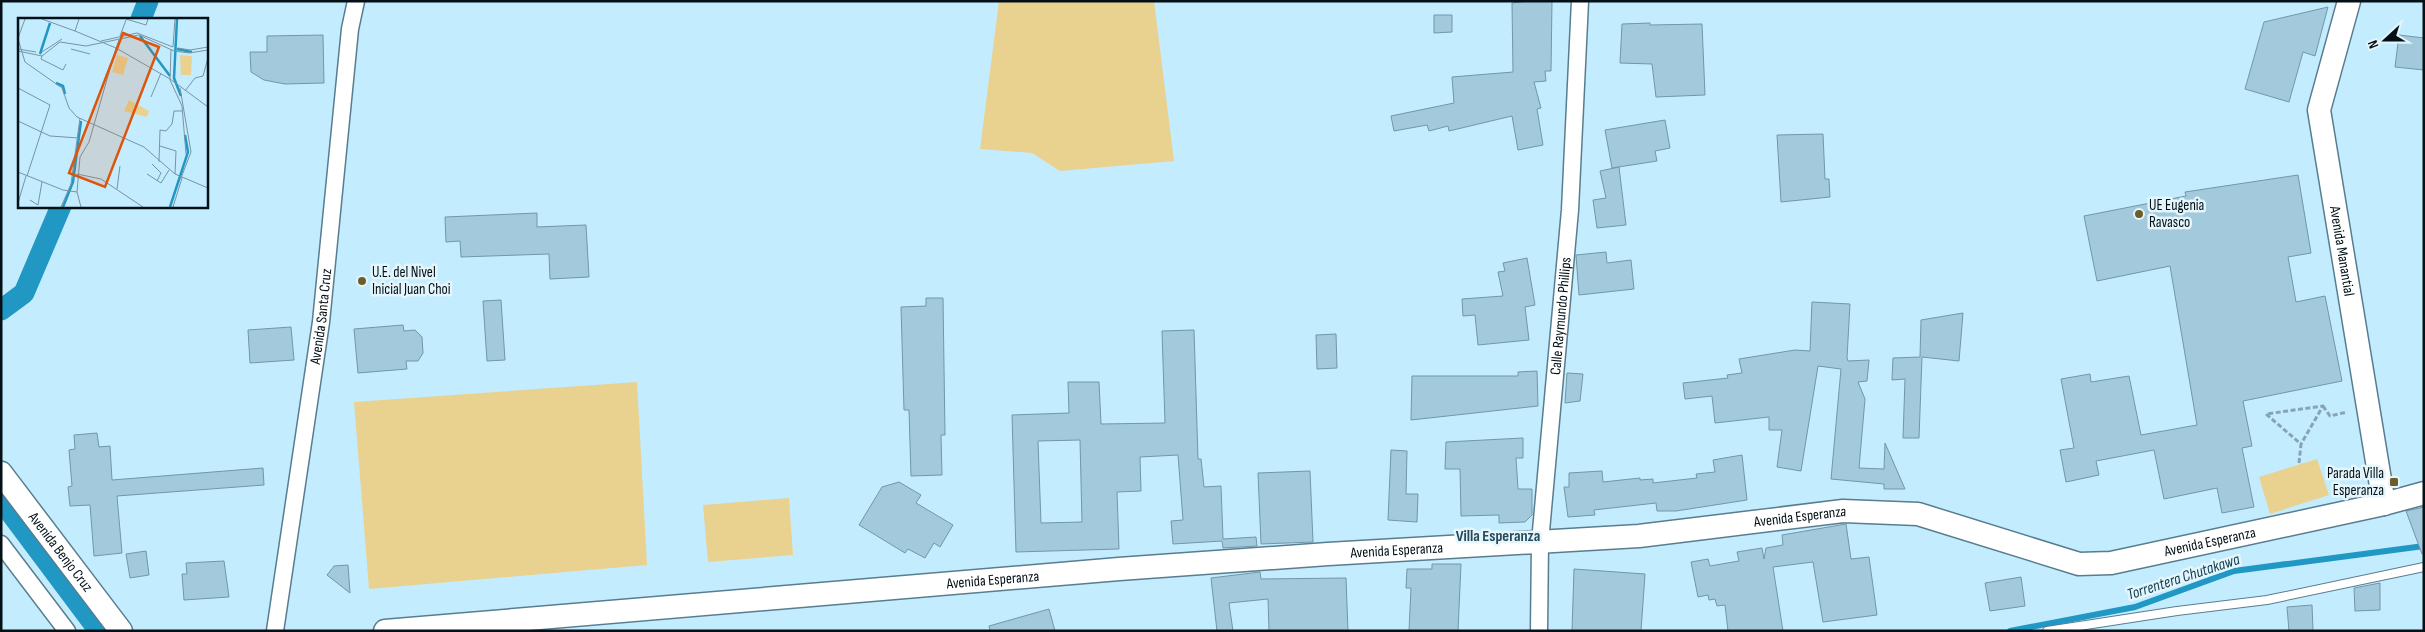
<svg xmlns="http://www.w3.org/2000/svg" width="2425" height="632" viewBox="0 0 2425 632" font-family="'Sofia Sans Condensed',sans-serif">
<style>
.green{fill:#e9d290}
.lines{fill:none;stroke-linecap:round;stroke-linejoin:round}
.stream{stroke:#2098c3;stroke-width:6}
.canal{stroke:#2098c3;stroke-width:21}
.building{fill:#a3cadc;stroke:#7197a8;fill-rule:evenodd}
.lane-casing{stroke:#587d8e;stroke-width:10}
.street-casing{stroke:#587d8e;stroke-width:19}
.secondary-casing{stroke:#587d8e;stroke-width:25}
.path{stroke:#86a5b4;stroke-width:3;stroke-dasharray:5 2.5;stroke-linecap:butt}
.lane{stroke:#fff;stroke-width:8}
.street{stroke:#fff;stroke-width:16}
.secondary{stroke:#fff;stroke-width:22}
.poi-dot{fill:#6d5d2a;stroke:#e5f5fc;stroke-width:2}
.labels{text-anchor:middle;stroke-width:5;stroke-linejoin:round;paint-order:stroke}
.poi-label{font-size:15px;fill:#031016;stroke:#e5f5fc;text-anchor:start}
.street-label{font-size:15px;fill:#031016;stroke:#e5f5fc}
.neighbourhood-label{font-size:16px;font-weight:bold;fill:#274b5a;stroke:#e5f5fc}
.water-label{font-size:16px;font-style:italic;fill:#0e3e50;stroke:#e5f5fc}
.inset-river{fill:none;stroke:#2098c3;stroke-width:2.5}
.inset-road{fill:none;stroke:#7794a2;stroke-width:1}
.view{fill:#dd550c;fill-opacity:0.15;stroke:#dd550c;stroke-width:2.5}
.inset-edge{fill:none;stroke:#031016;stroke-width:2.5}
</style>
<rect width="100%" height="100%" fill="#c4ecff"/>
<path class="green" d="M999,1H1154L1174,161L1060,171L1032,153L980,149Z
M637,382L647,565L369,589L354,402Z
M2317,459L2329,495L2270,514L2259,477Z
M789,498L793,555L708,562L703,505Z"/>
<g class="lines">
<path class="stream" d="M2010,631L2135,607L2234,571L2424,546"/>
<path class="canal" d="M141,19L148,1
M1,310L24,293L61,206
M1,500L99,631"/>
</g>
<path class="building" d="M1529,1H1552L1551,71H1545L1546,81L1534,82L1541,108L1537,109L1543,145L1518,150L1512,116L1449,131L1448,126L1429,131L1427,125L1394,131L1391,116L1454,103L1452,77L1513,72L1512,3Z
M2328,7L2315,56L2303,52L2289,102L2245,89L2264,22Z
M1434,15H1452V32L1434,33Z
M1650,23V25L1702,24L1705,95L1656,97L1652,64L1620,63L1622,24Z
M323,35L324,83L285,84L264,80L251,72L250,52H267V36Z
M2399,35L2424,38V70L2395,67Z
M1665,120L1670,148L1655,151L1657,161L1612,168L1605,130Z
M1823,134L1825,179H1829L1830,197L1781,202L1777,135Z
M1619,167L1626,225L1597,228L1593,200L1606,198L1600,171Z
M2298,175L2311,253L2288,257L2296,302L2325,296L2342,381L2243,401L2252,446L2242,448L2254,507L2222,513L2217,488L2164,499L2154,450L2096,461L2099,475L2066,482L2060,450L2074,448L2061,379L2090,374L2091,382L2129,376L2141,435L2197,425L2170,266L2097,281L2084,216L2186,196L2185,192Z
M537,213V227L586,225L589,277L550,279L549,254L461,257L460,241L446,242L445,217Z
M1606,252L1607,263L1631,260L1634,289L1579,295L1576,255Z
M1527,258L1535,305L1525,307L1529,340L1478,345L1475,315L1463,316L1462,299L1503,296L1498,272L1505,271L1503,263Z
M926,298H943L945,435H941L942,475L911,476L909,410H904L901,307L926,306Z
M501,300L505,360L487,361L483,301Z
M1812,302L1850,304L1847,358L1848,361L1869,360L1867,381L1858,382L1865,399L1859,468L1884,469L1885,443L1905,489H1884V484L1831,479L1841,369L1818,366L1801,471L1777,467L1782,430H1769V417L1715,423L1712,396L1685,399L1683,383L1728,378L1727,375L1742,373L1739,359L1795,350L1810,351Z
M1963,313L1959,361L1922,357L1919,438H1903L1905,379L1892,380L1893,358L1920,357L1921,320Z
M403,325L404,331L415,330L422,337L423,353L418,361H406L407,369L358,373L354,329Z
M291,327L294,360L250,363L248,330Z
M1194,330L1198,459H1201L1204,487L1221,486L1223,539L1256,537L1257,546L1223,548L1222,541L1173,544L1171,521L1183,520L1178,455L1140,457L1141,491L1117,492L1119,549L1016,552L1012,415L1069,413L1068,382H1099L1101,424L1165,423L1162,331ZM1080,440L1082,522L1041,523L1038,441Z
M1336,334L1337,368L1317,369L1316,335Z
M1537,371L1538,406L1411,420L1412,376H1518V372Z
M1567,373L1583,374L1580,401L1565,403Z
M97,433L99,447L110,446L112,480L263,468L264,485L117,496L122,553L94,556L90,505L70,506L68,487L72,486L69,450L75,449L74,435Z
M1523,438V458H1516L1518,489H1532V515L1525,522L1499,523V515L1461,516L1460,469H1445L1446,442Z
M1391,450L1407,451L1406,494H1418L1417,522L1388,520Z
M1742,455L1747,500L1676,511H1657L1656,503L1594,510L1595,515L1568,517L1564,487H1569V473L1602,471L1603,482L1640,478V480L1653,479V483L1697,478L1696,474L1715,472L1713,460Z
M1310,471L1313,542L1261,544L1258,473Z
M899,482L921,495L916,503L953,525L940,547L934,543L925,558L908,549L905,553L859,525L882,487Z
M2424,507V553L2422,554L2406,511Z
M1846,524L1851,559L1869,557L1877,615L1823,622L1813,562L1773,567L1783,631H1728L1725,605L1717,606L1715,599L1709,600L1708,595L1698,597L1691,562L1708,559L1710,566L1739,561L1737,552L1762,548L1764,559L1766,548L1783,545L1782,535Z
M146,551L149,575L130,578L126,554Z
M224,561L229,597L184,600L182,574H187L186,563Z
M1432,564H1461L1458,631H1409L1411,588H1406L1407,569H1432Z
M348,565L350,593L327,575L334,566Z
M1574,569L1645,574L1641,631H1572Z
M1260,572L1261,579L1346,578L1348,631H1269L1268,599L1229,603L1233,631H1217L1211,578Z
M2021,577L2025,606L1990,611L1985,583Z
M2380,583V610L2355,611L2354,588Z
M2312,605L2313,631H2289L2287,607Z
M1049,609L1055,631H990L989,626Z"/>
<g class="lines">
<defs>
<path id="lane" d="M2047,631L2177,611L2267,600L2424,567"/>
<g id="street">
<path d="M1,544L67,631"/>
<path id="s1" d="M275,631L321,322L350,29L356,1"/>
<path id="s2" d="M1539,631L1540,542L1570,210L1580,1"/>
</g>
<g id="secondary">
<path id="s3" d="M2349,1L2319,110L2384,504"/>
<path id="s4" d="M1,473L121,631"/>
<path id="s5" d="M385,631L1119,569L1328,554L1639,536L1843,511L1918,514L2079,564L2111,563L2384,504L2424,493"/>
</g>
</defs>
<use href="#lane" class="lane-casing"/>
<use href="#street" class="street-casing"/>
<use href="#secondary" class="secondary-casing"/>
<path class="path" d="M2323,406L2330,416L2347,412
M2299,463L2301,444L2266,414L2323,406L2301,444"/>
<use href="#lane" class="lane"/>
<use href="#street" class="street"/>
<use href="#secondary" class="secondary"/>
</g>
<g class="poi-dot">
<circle cx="2139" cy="214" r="5"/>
<circle cx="362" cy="281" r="5"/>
<rect x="2389" y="477" width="10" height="10" rx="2.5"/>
</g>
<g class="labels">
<g class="poi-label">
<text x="2149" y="210">UE Eugenia<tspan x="2149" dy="17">Ravasco</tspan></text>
<text x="372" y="277">U.E. del Nivel<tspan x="372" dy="17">Inicial Juan Choi</tspan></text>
<text x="2384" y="478" text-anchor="end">Parada Villa<tspan x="2384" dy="17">Esperanza</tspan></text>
</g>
<g class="street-label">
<text dy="5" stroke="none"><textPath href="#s3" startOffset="256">Avenida Manantial</textPath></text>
<text dy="5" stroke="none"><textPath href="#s2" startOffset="316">Calle Raymundo Phillips</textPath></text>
<text dy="5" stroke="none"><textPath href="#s1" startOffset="318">Avenida Santa Cruz</textPath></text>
<text dy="5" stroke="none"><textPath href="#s5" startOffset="1420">Avenida Esperanza</textPath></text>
<text dy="5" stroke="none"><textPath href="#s5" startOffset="1840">Avenida Esperanza</textPath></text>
<text dy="5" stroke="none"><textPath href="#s5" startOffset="1015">Avenida Esperanza</textPath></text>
<text dy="5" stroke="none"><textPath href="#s4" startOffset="99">Avenida Benjo Cruz</textPath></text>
<text dy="5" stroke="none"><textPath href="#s5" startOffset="610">Avenida Esperanza</textPath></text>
</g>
<g class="neighbourhood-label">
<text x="1498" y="541">Villa Esperanza</text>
</g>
<g class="water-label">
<text transform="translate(2183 576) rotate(-18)" y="6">Torrentera Chutakawa</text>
</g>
</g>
<g transform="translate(18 18)">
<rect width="190" height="190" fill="#c4ecff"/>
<path d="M99,37L110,40L105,57L94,54ZM162,37L174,38L173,57H163V63ZM111,82L131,93L129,99L106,93Z" fill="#e9d290"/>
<path class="inset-river" d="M159,1L156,60L163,78M122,18L152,58M159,31L174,34M22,36L32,5M38,65L45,68L47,76M45,189L55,164L63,103M152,189L170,134L167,117"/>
<path class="inset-road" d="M24,1L57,13M61,1L57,13L98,30L71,124L62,139L59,174L63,189M108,1L128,7L130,1M102,18L108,2M0,20L7,1M0,21L7,44L44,70L51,90L59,99L126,129L157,156L190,170M101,22L98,30L152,61L190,89M83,23L119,15L155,29L157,1M160,30L172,32L190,29M0,31L18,34M53,31L72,36M153,32L152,62L164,88L168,136M0,33L24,38L42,24L68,28L121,17L156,33L171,35L190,32M24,34L44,21M24,38L23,41L45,52L48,46M0,70L32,87L9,158M162,70L173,134L163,160M167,73L177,60L185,58L190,40M133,79L143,55M0,103L32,118L61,120M142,128L158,133L157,156M141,144L142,112L148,113L154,106L156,93H164M134,146L143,155L139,163M0,154L45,172L59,174M59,156L83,161L125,189M129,156L143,165L151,152M99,171L102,148M12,182L20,187L24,164M0,185L8,158M43,189L53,166L62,100M155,189L164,160"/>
<path class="view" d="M105,15L141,29L87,169L51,155Z"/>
<rect width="190" height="190" class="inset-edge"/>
</g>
<rect width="2425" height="632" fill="none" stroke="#031016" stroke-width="5"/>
<g transform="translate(2385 40) rotate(249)" stroke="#e5f5fc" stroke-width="4" paint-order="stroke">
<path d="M0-4L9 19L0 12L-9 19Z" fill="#031016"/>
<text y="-8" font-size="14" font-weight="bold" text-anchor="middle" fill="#031016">N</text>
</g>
</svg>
